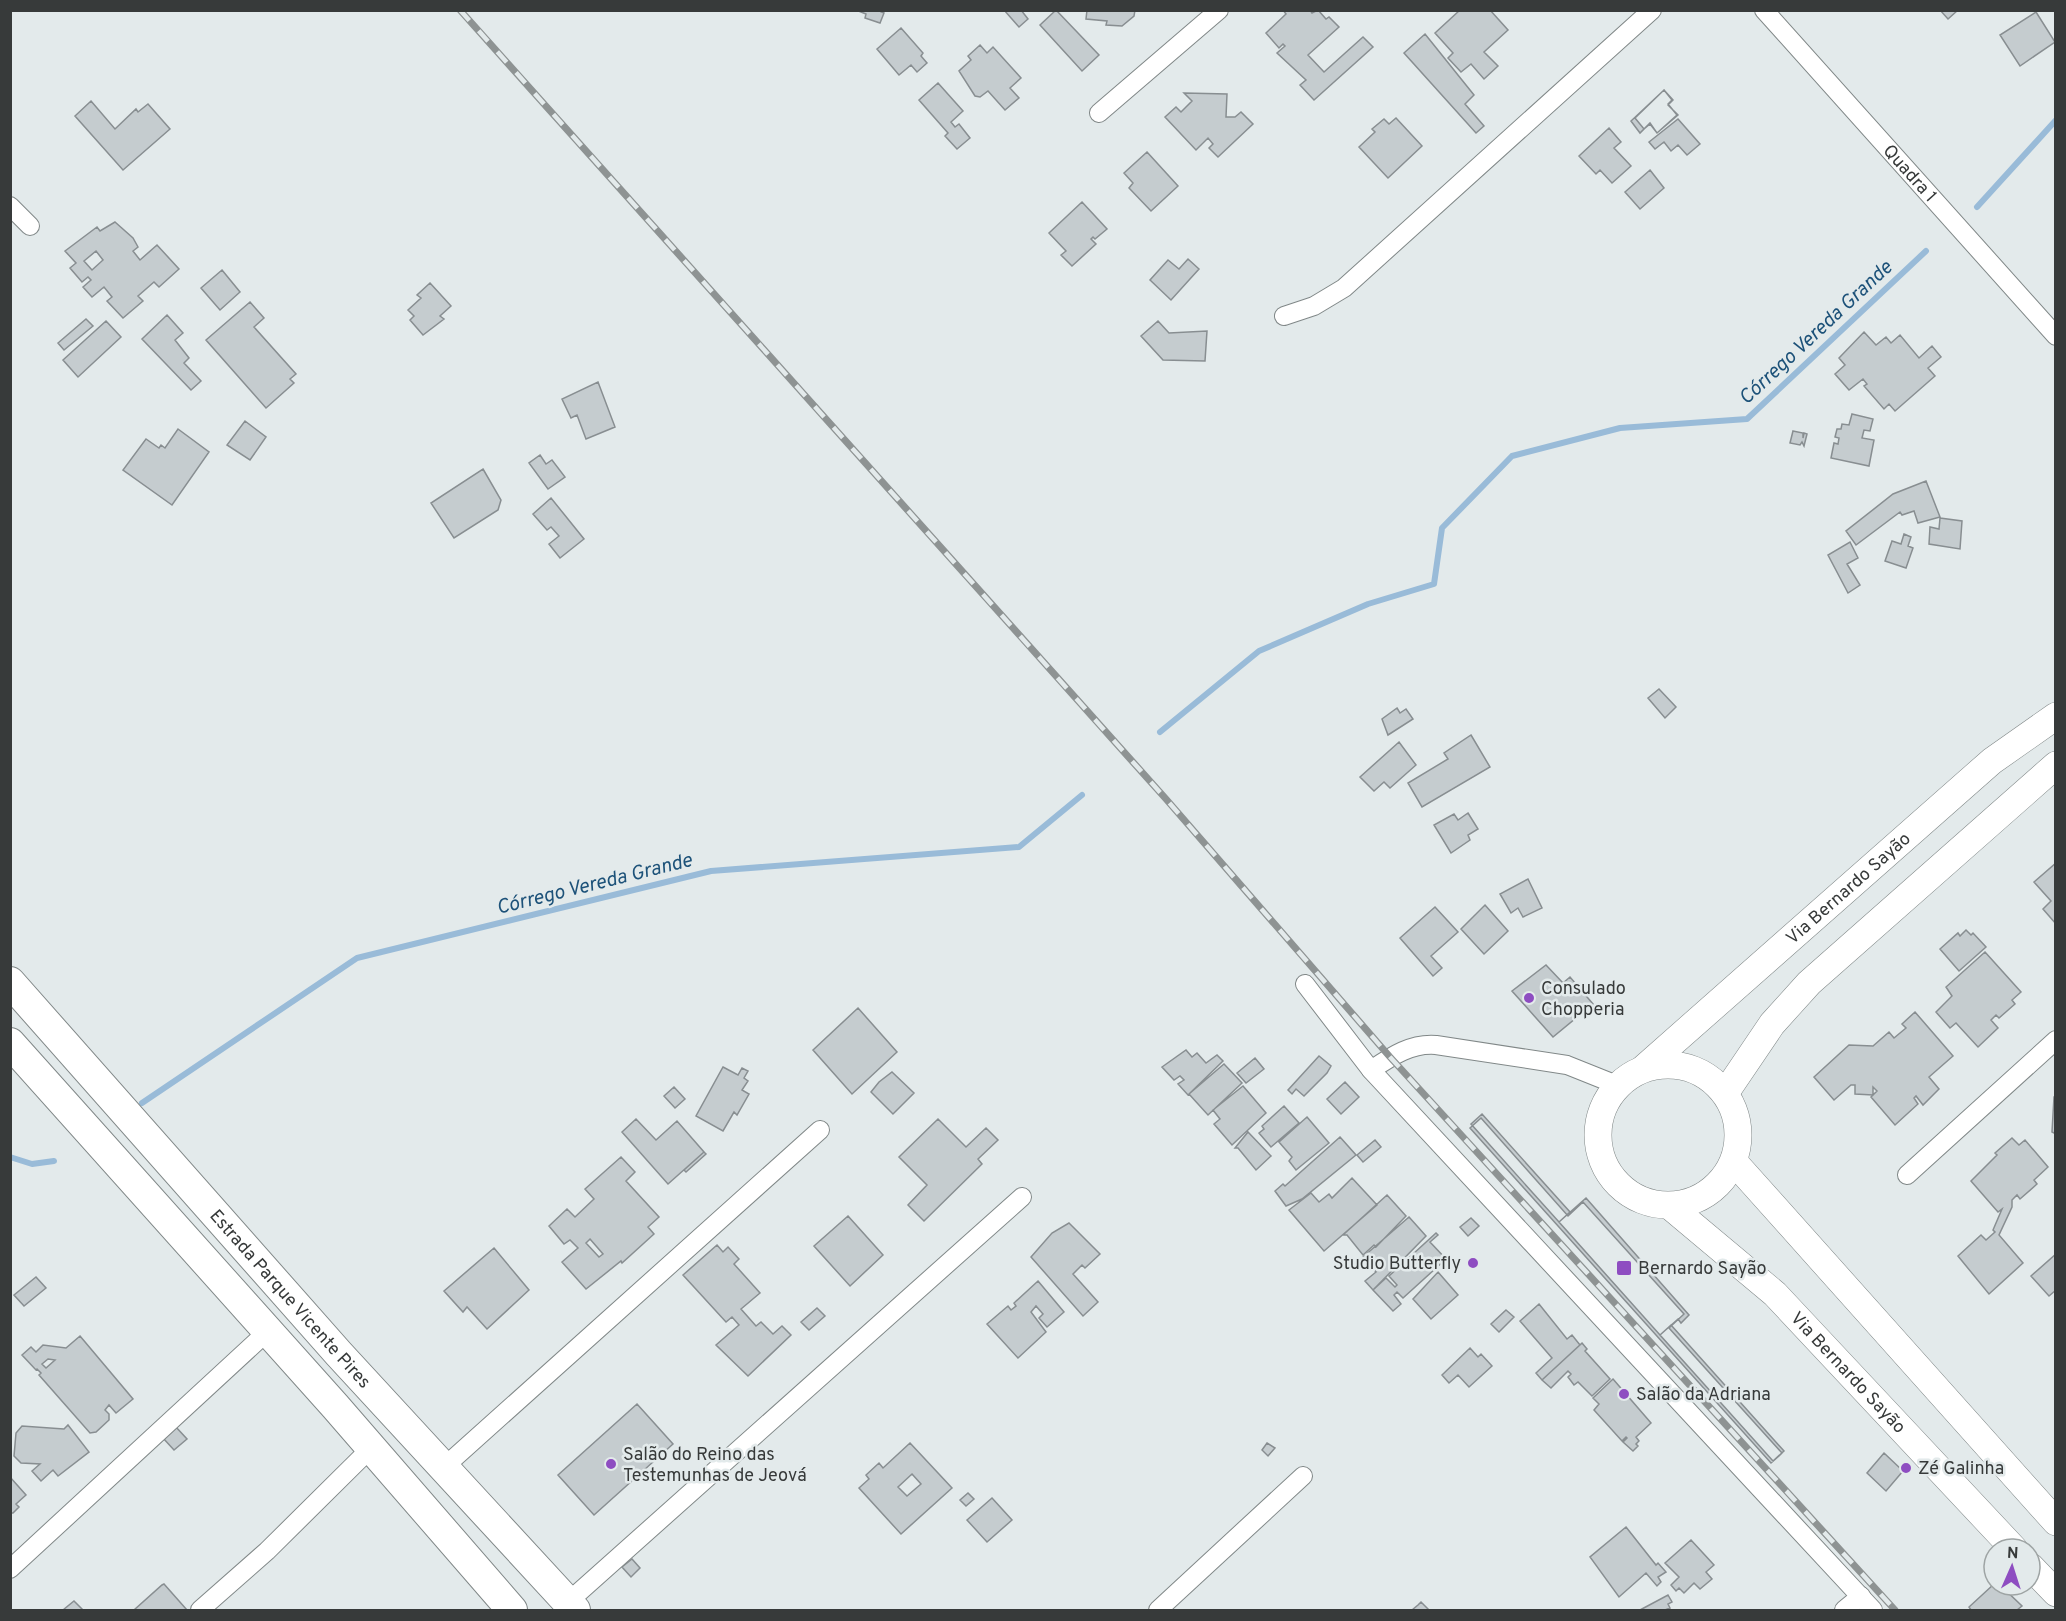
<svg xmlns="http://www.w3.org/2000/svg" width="2066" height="1621" viewBox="0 0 2066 1621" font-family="Overpass,sans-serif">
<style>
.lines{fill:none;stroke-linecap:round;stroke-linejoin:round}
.stream{stroke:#99bbd8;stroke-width:6}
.building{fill:#c5cccf;stroke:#888e91;stroke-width:1.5;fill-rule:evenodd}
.minor-casing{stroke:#818888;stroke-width:20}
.secondary-casing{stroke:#818888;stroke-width:28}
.primary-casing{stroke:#818888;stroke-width:32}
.minor{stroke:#fff;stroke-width:18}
.secondary{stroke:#fff;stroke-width:27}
.primary{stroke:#fff;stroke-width:30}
.rail-casing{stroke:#8e9393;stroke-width:7}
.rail{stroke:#e3eaeb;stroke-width:4.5;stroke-dasharray:14;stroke-linecap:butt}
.poi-dot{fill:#8e4dc1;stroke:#e3eaeb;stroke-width:2}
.labels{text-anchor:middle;stroke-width:5;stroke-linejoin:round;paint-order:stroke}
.street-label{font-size:18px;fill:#373a3a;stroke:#e3eaeb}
.poi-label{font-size:18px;fill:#373a3a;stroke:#e3eaeb;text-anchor:start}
.water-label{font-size:20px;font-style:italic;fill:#1d5279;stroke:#e3eaeb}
</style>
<rect width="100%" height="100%" fill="#e3eaeb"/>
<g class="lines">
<path class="stream" d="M1977,207L2056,120
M1160,732L1259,651L1368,604L1434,584L1442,528L1512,456L1620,428L1747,419L1926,251
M142,1103L357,958L711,871L1019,847L1082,795
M10,1157L32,1164L54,1161"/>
</g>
<path class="building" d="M856,10H877L884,13L880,23L865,18L866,14Z
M1004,10H1021L1028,19L1019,27Z
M1056,10L1099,55L1082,71L1040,25Z
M1087,10H1135L1134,16L1122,26L1106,25L1107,21L1086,19Z
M1310,10L1312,13L1318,10L1326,19L1329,17L1339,27L1308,55L1324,72L1363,37L1373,47L1314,100L1300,85L1306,80L1277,53L1285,46L1283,44L1279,48L1266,33L1286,14L1283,10Z
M1460,10H1490L1508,30L1484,52L1498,66L1484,79L1471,64L1461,72L1448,58L1453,53L1435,33Z
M1940,10H1958L1948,19Z
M2036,12L2055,42L2020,66L2000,35Z
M901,28L923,53L921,56L927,63L917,72L911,65L899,75L877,49Z
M1425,34L1474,95L1465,104L1484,126L1476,133L1404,53Z
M980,45L987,53L993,47L1021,78L1010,88L1019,98L1005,110L988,91L980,97L975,96L959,71L971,60L968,56Z
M938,83L963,111L951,122L955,127L959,124L970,138L957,149L945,136L948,133L919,100Z
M1664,90L1673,100L1668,105L1678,115L1657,133L1650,123L1640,133L1631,121Z
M1664,90L1672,100L1668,104L1677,115L1657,133L1650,124L1644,129L1635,118Z
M1184,93L1227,94L1226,117H1235L1241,112L1253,124L1218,157L1209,148L1213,144L1208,138L1196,150L1165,117L1176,107L1181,112L1192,101Z
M91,101L115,129L136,109L138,112L148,104L170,129L123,170L75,116Z
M1396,118L1422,146L1388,178L1359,147L1375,132L1372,129L1384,119L1389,124Z
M1678,119L1700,144L1687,155L1678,145L1671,151L1664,142L1655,149L1649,142Z
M1609,128L1621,142L1614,148L1631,166L1612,183L1600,170L1596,174L1579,156Z
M1147,152L1178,186L1151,211L1129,188L1133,183L1124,173Z
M1650,170L1664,188L1640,209L1625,192Z
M1082,202L1107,229L1095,239L1093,237L1091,239L1096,244L1072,266L1061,255L1066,251L1049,233Z
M115,222L133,238L138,247L133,251L140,260L157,245L179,269L159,287L154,282L138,296L143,301L123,318L107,301L112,297L104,287L92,297L83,287L91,280L88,277L82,282L70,268L76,263L65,251L97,227L100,231ZM96,251L103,260L92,270L84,261Z
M1188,259L1199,269L1171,300L1150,280L1168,260L1179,269Z
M222,270L240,292L220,310L201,288Z
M430,283L451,306L440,316L444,319L423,335L410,320L414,316L408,310L421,298L417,295Z
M250,302L264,318L254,327L296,374L290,379L294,383L266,408L206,340Z
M167,315L183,333L175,340L189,358L184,363L201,381L191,390L142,339Z
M86,319L93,326L64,350L58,343Z
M106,321L121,337L78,377L63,360Z
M1158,321L1169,333L1207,331L1205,361L1163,360L1141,336Z
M1864,332L1876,345L1886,337L1891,343L1900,335L1919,358L1932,346L1941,357L1928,368L1935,376L1895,411L1889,404L1884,409L1864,386L1867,384L1863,379L1849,390L1835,374L1845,365L1839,358Z
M598,382L615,427L586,439L577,415L571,418L562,399Z
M1852,414L1873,419L1870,431L1864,430L1862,438L1874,440L1869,466L1831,458L1834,443L1838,444L1839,438L1835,437L1837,429H1841L1842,424L1849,425Z
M245,421L266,437L250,460L227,445Z
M178,429L209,452L172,505L123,470L146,439L159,448L161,445L165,448Z
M1793,431L1803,433V438L1804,433L1807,434L1804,446L1802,442L1800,445L1790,443Z
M540,455L546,464L552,460L565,477L548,489L529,463Z
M483,469L501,500L498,510L454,538L431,503Z
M1926,481L1940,517L1918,523L1914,511L1902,515L1900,512L1856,545L1846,531L1893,494Z
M551,498L584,539L560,558L549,544L559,536L551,527L547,530L533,514Z
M1940,518L1962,521L1960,549L1929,544L1930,527L1939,529Z
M1904,534L1911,537L1908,546L1913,548L1906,568L1885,561L1892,541L1901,544Z
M1850,542L1858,558L1847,564L1860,585L1848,593L1828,555Z
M1659,689L1676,707L1665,718L1648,698Z
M1397,708L1400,713L1406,709L1413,719L1388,735L1382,719Z
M1471,735L1490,767L1422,807L1408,783L1448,759L1444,753Z
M1399,742L1416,765L1390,788L1384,782L1374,791L1360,777Z
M1468,813L1478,829L1468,835L1470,840L1451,853L1434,825L1454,814L1458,820Z
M2056,863V924L2043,909L2051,901L2034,882Z
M1528,879L1542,908L1523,917L1518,908L1511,913L1500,894Z
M1485,905L1508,931L1484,954L1461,929Z
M1435,907L1458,932L1431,956L1442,968L1433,976L1400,938Z
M1966,930L1971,935L1973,933L1986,947L1959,971L1940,949L1958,933L1960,936Z
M1985,952L2021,992L2012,1000L2015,1004L1999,1018L1996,1015L1991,1020L1998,1028L1978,1047L1956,1023L1950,1028L1936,1012L1952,996L1946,987Z
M1546,965L1563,983L1570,977L1593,1004L1553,1037L1512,991Z
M858,1008L897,1052L852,1094L813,1050Z
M1915,1012L1953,1056L1929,1077L1939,1089L1923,1105L1916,1096L1914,1098L1918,1104L1895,1125L1871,1097L1877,1091L1873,1087V1095L1855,1094V1085H1851L1834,1100L1814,1077L1849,1045L1873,1046L1889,1032L1894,1038L1906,1028L1902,1024Z
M1186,1050L1192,1057L1197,1053L1206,1063L1217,1055L1223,1061L1188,1095L1178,1084L1184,1080L1180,1076L1174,1080L1162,1067Z
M1319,1056L1331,1066L1327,1073L1304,1096L1296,1089L1292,1094L1288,1090Z
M1255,1058L1264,1069L1246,1083L1237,1073Z
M1224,1064L1242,1083L1208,1115L1189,1094Z
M723,1067L738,1075L742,1068L748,1071L744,1078L748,1081L742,1090L749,1094L737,1115L734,1112L723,1131L696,1116Z
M892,1072L914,1093L893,1114L871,1092L879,1082Z
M1345,1082L1359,1097L1341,1114L1327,1099Z
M1243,1086L1266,1113L1232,1145L1214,1124L1220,1119L1213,1110Z
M674,1087L685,1099L675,1108L664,1096Z
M2054,1097H2056V1134L2052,1132Z
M1284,1106L1299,1123L1271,1147L1259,1133L1264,1129L1262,1126Z
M1482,1114L1570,1212L1559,1222L1471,1124Z
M1307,1117L1329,1143L1296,1170L1289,1161L1292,1157L1279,1142Z
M1481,1118L1568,1216L1583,1202L1684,1314L1669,1328L1782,1453L1779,1456L1771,1463L1470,1128Z
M636,1119L656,1140L677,1121L704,1152L668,1184L622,1132Z
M938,1119L966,1147L986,1128L998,1140L978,1159L982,1164L924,1221L908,1205L927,1185L899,1157Z
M1248,1132L1271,1156L1256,1170L1238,1148H1235Z
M1340,1137L1356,1155L1302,1199L1286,1206L1275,1191L1283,1184L1285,1186Z
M2012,1138L2019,1145L2025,1140L2048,1167L2034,1180L2037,1184L2020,1199L2017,1195L2012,1200V1207L1999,1235L2023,1263L1989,1294L1958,1256L1981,1235L1986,1240L1995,1232L1993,1230L2002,1209L1998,1212L1971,1181L1997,1155L1995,1153Z
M1375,1140L1381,1147L1363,1162L1357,1155Z
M704,1152L706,1154L686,1172L684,1170Z
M621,1157L635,1172L626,1181L659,1217L648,1227L654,1234L622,1263L621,1261L586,1289L562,1262L578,1248L570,1240L564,1244L549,1226L567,1209L575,1217L594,1199L585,1189ZM590,1239L603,1254L599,1257L586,1243Z
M1352,1178L1377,1205L1324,1251L1289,1210L1311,1193L1319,1202L1329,1194L1332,1198Z
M1387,1195L1406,1216L1376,1247L1374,1245L1363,1255L1347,1235H1343Z
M1586,1198L1689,1315L1681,1323L1678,1319L1660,1335L1559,1222Z
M848,1216L883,1255L850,1286L814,1246Z
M1409,1217L1426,1236L1373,1290L1365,1281L1376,1272L1363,1257Z
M1471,1218L1479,1226L1468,1236L1460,1227Z
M1069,1223L1100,1254L1085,1268L1082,1265L1073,1274L1098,1302L1083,1316L1031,1257L1052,1233Z
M1436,1233L1438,1235L1430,1242L1446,1259L1403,1298L1397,1292L1394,1295L1401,1304L1393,1311L1373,1290L1386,1278L1395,1287L1397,1285L1389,1276Z
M717,1245L723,1252L728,1247L739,1259L734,1264L760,1293L741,1309L756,1326L761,1322L773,1334L782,1326L791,1335L748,1376L716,1345L739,1325L732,1317L726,1322L683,1275Z
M494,1248L529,1290L487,1329L467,1307L463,1312L444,1291Z
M2056,1254V1290L2049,1296L2031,1276Z
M1438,1272L1458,1295L1431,1319L1413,1299Z
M36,1277L46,1288L24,1306L14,1295Z
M1038,1281L1064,1312L1047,1327L1039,1318L1043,1314L1036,1306L1031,1312L1046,1332L1018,1358L987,1324L1008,1306L1011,1310L1016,1306L1014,1303Z
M1539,1304L1567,1339L1572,1335L1580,1345L1542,1380L1536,1373L1552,1358L1520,1321Z
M817,1308L825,1316L809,1330L801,1322Z
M1506,1310L1514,1317L1499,1332L1491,1324Z
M1671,1325L1784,1451L1773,1461L1660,1335Z
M80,1336L133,1399L116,1413L109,1405L105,1410L109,1414V1420L96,1432L90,1433L39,1375L41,1373L37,1369L36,1370L22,1355L31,1347L36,1352L43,1345L66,1348ZM48,1359L55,1360L46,1368L42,1364Z
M1582,1343L1587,1349L1585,1351L1610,1379L1592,1396L1578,1382L1574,1385L1568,1377L1571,1374L1568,1371L1551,1388L1542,1380Z
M1470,1348L1478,1357L1481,1354L1492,1366L1469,1387L1458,1375L1449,1383L1442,1375Z
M1613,1379L1651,1423L1636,1437L1639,1441L1636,1444L1638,1446L1633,1451L1623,1442L1627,1438L1626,1437L1622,1441L1594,1410L1599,1404L1593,1398Z
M637,1404L673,1444L594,1515L558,1475Z
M68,1425L89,1452L58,1476L53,1470L41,1481L32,1471L40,1464L21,1463L14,1456L16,1433L22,1426L64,1429Z
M175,1426L187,1439L174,1450L163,1438Z
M910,1443L952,1488L901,1534L859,1488L869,1479L866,1475L879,1463L883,1468ZM912,1474L921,1484L907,1496L898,1487Z
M1267,1443L1275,1448L1268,1456L1262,1450Z
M1884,1453L1903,1471L1886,1491L1867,1473Z
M10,1477L26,1495L16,1504L19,1507L13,1513H10Z
M968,1493L974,1499L966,1506L960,1500Z
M992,1498L1012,1520L987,1542L967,1520Z
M1626,1527L1656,1565L1658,1563L1666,1572L1658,1577L1661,1582L1657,1586L1646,1573L1619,1597L1590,1557Z
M1691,1540L1714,1565L1706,1572L1712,1579L1700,1589L1694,1583L1684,1593L1679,1588L1676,1591L1671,1585L1679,1577L1665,1563Z
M632,1559L640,1568L631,1577L622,1567Z
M164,1584L187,1610H134L162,1585Z
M1994,1584L2000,1585L2022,1606L2017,1610H1971L1969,1607Z
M1668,1595L1672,1602L1668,1604L1670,1608L1665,1610H1640Z
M74,1601L83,1610H63Z
M1421,1602L1429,1610H1412L1418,1605Z"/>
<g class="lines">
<defs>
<g id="minor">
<path id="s1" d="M1764,10L2056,336"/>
<path d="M1099,113L1219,10"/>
<path d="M10,206L30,226"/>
<path d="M1284,316L1314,306L1344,288L1652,10"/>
<path d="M1305,984L1371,1070L1873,1610"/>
<path d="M1371,1070C1392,1056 1411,1043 1436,1045L1567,1065L1617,1085"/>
<path d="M1907,1175L2056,1040"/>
<path d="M443,1468L820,1130"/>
<path d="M10,1569L268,1331"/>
<path d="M568,1602L1022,1197"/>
<path d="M200,1610L267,1551L371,1448"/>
<path d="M1158,1610L1303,1476"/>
<path d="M1844,1610L1861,1596"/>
</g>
<g id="secondary">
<circle cx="1668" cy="1135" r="70"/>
<path id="s2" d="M1644,1068L1992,761L2056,716"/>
<path d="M1726,1092L1772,1024L1809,983L2056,765"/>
<path d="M1735,1163L2056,1522"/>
<path id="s3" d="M1671,1207L1775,1294L2014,1549"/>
<path d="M2030,1566L2056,1593"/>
</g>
<g id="primary">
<path id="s4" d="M10,982L339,1354L575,1610"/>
<path d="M10,1043L335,1406L512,1610"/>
</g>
</defs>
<use href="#minor" class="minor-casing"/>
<use href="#secondary" class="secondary-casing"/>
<use href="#primary" class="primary-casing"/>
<use href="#minor" class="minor"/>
<use href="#secondary" class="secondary"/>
<use href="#primary" class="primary"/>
<defs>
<path id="rail" d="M460,10L1166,799L1390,1057L1895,1610"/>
</defs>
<use href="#rail" class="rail-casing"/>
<use href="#rail" class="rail"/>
</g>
<g class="poi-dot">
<circle cx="1529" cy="998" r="6"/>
<circle cx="1473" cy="1263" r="6"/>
<rect x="1616" y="1260" width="16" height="16" rx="3"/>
<circle cx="1624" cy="1394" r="6"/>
<circle cx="611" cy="1464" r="6"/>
<circle cx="1906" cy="1468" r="6"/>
</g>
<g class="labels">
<g class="street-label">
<text dy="6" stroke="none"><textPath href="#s1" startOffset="219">Quadra 1</textPath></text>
<text dy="6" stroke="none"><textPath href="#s2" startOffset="272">Via Bernardo Sayão</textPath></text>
<text dy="6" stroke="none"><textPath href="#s4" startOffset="423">Estrada Parque Vicente Pires</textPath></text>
<text dy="6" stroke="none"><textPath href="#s3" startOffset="243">Via Bernardo Sayão</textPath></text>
</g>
<g class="poi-label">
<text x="1541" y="994">Consulado<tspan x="1541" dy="21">Chopperia</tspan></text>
<text x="1461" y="1269" text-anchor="end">Studio Butterfly</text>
<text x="1638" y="1274">Bernardo Sayão</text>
<text x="1636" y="1400">Salão da Adriana</text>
<text x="623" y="1460">Salão do Reino das<tspan x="623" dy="21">Testemunhas de Jeová</tspan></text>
<text x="1918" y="1474">Zé Galinha</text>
</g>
<g class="water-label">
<text transform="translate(1815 332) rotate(-43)" y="7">Córrego Vereda Grande</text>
<text transform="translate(594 883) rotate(-14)" y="7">Córrego Vereda Grande</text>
</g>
</g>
<rect width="2066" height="1621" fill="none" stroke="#373a3a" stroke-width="24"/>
<g transform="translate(2012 1567) rotate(3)"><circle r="28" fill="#e3eaeb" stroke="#9ea4a4" stroke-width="1.5"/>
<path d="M0-4.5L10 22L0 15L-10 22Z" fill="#8e4dc1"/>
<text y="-9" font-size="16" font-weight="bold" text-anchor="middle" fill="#373a3a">N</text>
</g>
</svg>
